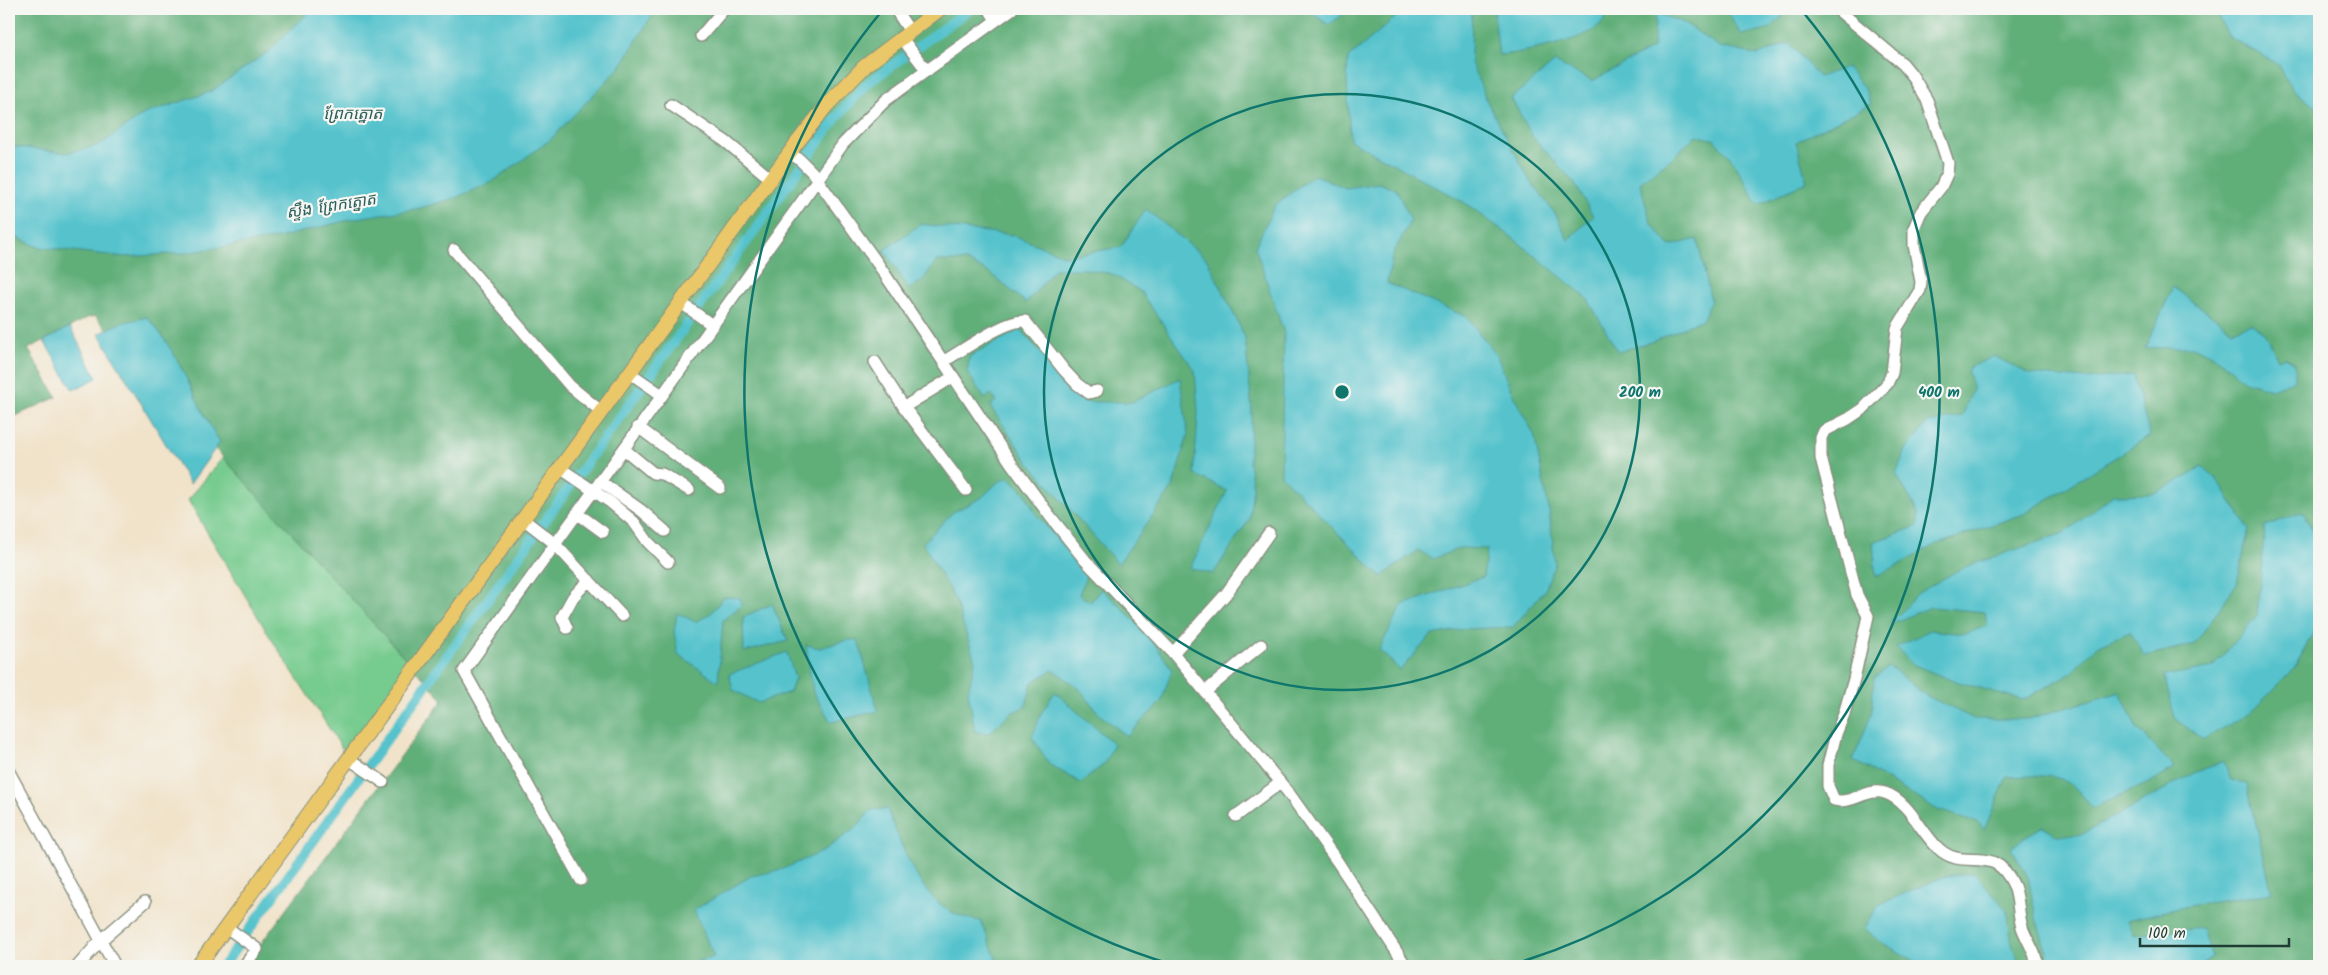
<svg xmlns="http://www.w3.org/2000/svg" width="2328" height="975" viewBox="0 0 2328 975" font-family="Kalam,'Noto Sans Khmer',sans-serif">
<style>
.green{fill:#76cb8e;stroke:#4a8461}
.forest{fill:#60af79;stroke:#407656}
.water{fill:#55c2cc;stroke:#3a8080}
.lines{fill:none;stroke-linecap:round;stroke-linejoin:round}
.canal{stroke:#55c2cc;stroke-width:10}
.minor-casing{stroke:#88907f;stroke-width:14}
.major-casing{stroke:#88907f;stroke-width:16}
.minor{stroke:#fff;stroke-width:11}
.major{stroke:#eac769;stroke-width:14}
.ring{fill:none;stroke:#0f766e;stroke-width:2.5}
.labels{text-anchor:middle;stroke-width:4.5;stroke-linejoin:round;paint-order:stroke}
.water-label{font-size:16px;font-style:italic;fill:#2c5e5a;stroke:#f6f6f2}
.centre{fill:#0f766e;stroke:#f6f6f2;stroke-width:2.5}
.ring-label{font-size:15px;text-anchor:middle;font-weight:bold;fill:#0f766e;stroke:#f6f6f2;stroke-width:4.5;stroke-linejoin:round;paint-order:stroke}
</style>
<rect width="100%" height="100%" fill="#f6f6f2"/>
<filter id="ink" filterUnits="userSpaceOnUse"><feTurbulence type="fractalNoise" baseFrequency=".02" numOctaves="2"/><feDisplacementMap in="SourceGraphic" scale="10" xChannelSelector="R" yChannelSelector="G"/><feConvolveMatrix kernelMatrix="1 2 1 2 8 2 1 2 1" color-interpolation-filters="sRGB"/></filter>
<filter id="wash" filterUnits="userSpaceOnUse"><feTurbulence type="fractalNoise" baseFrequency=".0096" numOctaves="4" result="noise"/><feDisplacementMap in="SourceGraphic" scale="20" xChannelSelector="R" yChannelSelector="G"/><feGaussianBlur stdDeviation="1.12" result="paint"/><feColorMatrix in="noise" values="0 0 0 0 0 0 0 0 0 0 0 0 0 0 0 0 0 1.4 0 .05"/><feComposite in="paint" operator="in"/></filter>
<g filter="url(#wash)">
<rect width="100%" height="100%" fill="#f1e3ca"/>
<path class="green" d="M229,450L440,634L349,759L267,632L188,500Z"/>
<path class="forest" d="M9,9H2319V966H244L443,700L95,316L87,318L28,349L57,397L9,419V234L27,242L9,221Z"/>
<path class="water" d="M312,9H656L620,67L550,140L492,182L455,198L416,209L357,218L278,238L185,253L125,257L38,247L9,234V146L67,153L99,145L144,114L210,92L269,51Z
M1307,9H1350L1329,25Z
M1405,9H1472L1471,62L1487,101L1529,179L1556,215L1568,240L1593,216L1575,184L1533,137L1511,98L1555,62L1592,81L1653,48L1656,13L1684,23L1720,47L1758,55L1789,43L1819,77L1847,67L1866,91L1871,104L1796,142L1807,182L1758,205L1734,162L1715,140L1696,135L1673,157L1640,183L1651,223L1670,246L1697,239L1711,300L1703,319L1654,341L1618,352L1587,298L1513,238L1465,203L1350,140L1347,80L1348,58Z
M1496,9H1611C1607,14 1603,24 1597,28C1576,42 1524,53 1499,55L1494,14Z
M1724,9H1789L1771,28L1742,35Z
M2225,9H2319V110L2291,88L2279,65L2229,37L2218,17Z
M1314,175L1346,188L1378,183L1396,189L1411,220L1393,254L1387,283L1467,317L1497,356L1513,395L1534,434L1549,510L1555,563L1545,590L1513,627L1464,629L1432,635L1400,670L1379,650L1402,605L1483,577L1487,549L1460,548L1433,559L1418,550L1381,577L1281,475L1284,333L1255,247L1275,205Z
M1146,209L1207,259L1245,337L1252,410L1249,462L1253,488L1249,520L1213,574L1190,568L1227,491L1194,474L1198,412L1195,371L1140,291L1112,274L1085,269H1055L1026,303L990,273L966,261H937L922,281L909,289L884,250L921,224L1013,235L1065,256L1121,247Z
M2173,287L2232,330L2251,323L2266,334L2278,360L2285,357L2295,363V380L2272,389L2244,381L2219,359L2195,347L2145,348Z
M147,317C180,352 194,402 220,442L190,484L99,334L120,323Z
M70,327L97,378L73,390L44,341Z
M1020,329L1084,402H1133L1180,378L1188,434L1173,487L1118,564L1029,463L990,406L996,401L991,394L985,399L967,372L970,356Z
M1994,356L2029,374L2086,379L2133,375L2150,436L2024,514L1935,545L1876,577L1873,542L1918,526V513L1896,474L1906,450L1927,423L1962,416L1973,389L1967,369Z
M2202,467L2216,478L2249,529L2237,583L2195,644L2145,656L2130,632L2097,646L2071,673L2023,700L1951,680L1912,664L1896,647L1930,630L1964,634L1987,626L1985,612L1931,607L1890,624L1918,593L1962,568L2064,533L2113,495L2152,494L2188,476Z
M1009,477L1025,493L1036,514L1087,573L1079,595L1091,602L1101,589C1130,613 1153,639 1172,670L1161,702L1127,736L1100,715L1078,687L1053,670L1032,682L1026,706L1011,713L989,733L975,732L968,692L975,661L955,600L923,543L953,512L981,498L998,482Z
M2303,512L2319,542V605L2313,633L2294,669L2250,713L2203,740L2175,718L2164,676L2213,667L2257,615L2265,526Z
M724,597L741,598V606L723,620L718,682L678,654L674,632L677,613L696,622L711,613Z
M772,604L788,641L744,652L743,617Z
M847,640H858L878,711L831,722L813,692L806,645L820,648Z
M787,652L795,678L790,692L758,703L733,690L729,674Z
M1889,666L1925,695L1974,719H2028L2120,692L2137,728L2175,768L2151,782L2092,808C2065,769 2050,776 2007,777L1984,830L1978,822L1938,810L1853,760L1871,715L1874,678Z
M1055,692L1114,744L1104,764L1081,783L1050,765L1032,737L1042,712Z
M2224,761L2231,780L2247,784L2272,893L2189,906L2127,920L2133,935L2202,928L2212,956L2201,966H2051L2036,918L2028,877L2011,848L2023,838L2043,826L2056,835H2081L2194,773Z
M887,809C906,855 923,915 981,921L999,966H679L714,957L694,910L751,876L780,870L822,852L857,827L871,810Z
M1974,873L2007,910L2012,944L2020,966H1924L1877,940L1865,928L1878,905L1945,876Z"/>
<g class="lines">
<path class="canal" d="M223,966L836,118L868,83L970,9"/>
</g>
</g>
<g filter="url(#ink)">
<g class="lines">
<defs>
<path id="minor" d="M895,9L909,30
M989,9L996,20
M1837,9L1903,64L1912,75L1927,100L1948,163L1947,174L1941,187L1921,212L1914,228V245L1921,282L1920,290L1897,328L1892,373L1887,384L1863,409L1848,419L1824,431L1821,438V458L1857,595L1868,616L1854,679L1844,714L1836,734L1828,765V786L1834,800C1853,805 1867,787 1885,793C1909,801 1920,831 1938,848C1965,874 1993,840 2014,886C2019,899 2018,914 2022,927C2026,940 2037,953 2037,966
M701,36L724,9
M901,37L927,71
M671,105L725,141L771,179
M790,154L799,159L812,172L878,264L1011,463L1050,516L1085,560L1173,653L1288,792L1337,861L1406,966
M454,250L570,386L602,412
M680,302L712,325
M944,361C964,350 1004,320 1025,321L1064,370L1077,384L1089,393L1097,391
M875,362L904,407
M630,373L662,395
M953,377L904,407L966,490
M638,427L720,488
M624,449L653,473L662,474L689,490
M560,468L610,502L634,522L648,542L668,562
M600,481L642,511L665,531
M577,513L603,532
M523,519L554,543L622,616
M567,628L562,617L573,597L589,580
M1173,653L1226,594L1269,533
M1206,691L1261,645
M349,759L383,782
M9,772L115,966
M1236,816L1280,783
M581,880L464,671L843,144L886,100L1012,9
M226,927L257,949L244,966
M78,966L100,941L145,902"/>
<path id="major" d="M198,966L796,144L827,105L865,66L940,9"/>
</defs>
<use href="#minor" class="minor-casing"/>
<use href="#major" class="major-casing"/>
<use href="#minor" class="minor"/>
<use href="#major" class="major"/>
</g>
</g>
<g class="ring">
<circle cx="1342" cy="392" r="298"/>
<path d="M1177 966A597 597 0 0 1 881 12M1803 12A597 597 0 0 1 1507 966"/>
</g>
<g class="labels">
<g class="water-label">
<text x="353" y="119">ព្រែកត្នោត</text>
<text transform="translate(331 205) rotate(-9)" y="6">ស្ទឹង ព្រែកត្នោត</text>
</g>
</g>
<circle cx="1342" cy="392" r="8" class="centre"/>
<g class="ring-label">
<text x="1640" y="397">200 m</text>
<text x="1939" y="397">400 m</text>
</g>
<rect width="2328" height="975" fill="none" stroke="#f6f6f2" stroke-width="30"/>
<path d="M2140 938v8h149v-8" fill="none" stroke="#1f3d34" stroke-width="2.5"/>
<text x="2148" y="938" font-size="15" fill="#1f3d34" stroke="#f6f6f2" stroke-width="4" paint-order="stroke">100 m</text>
</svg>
